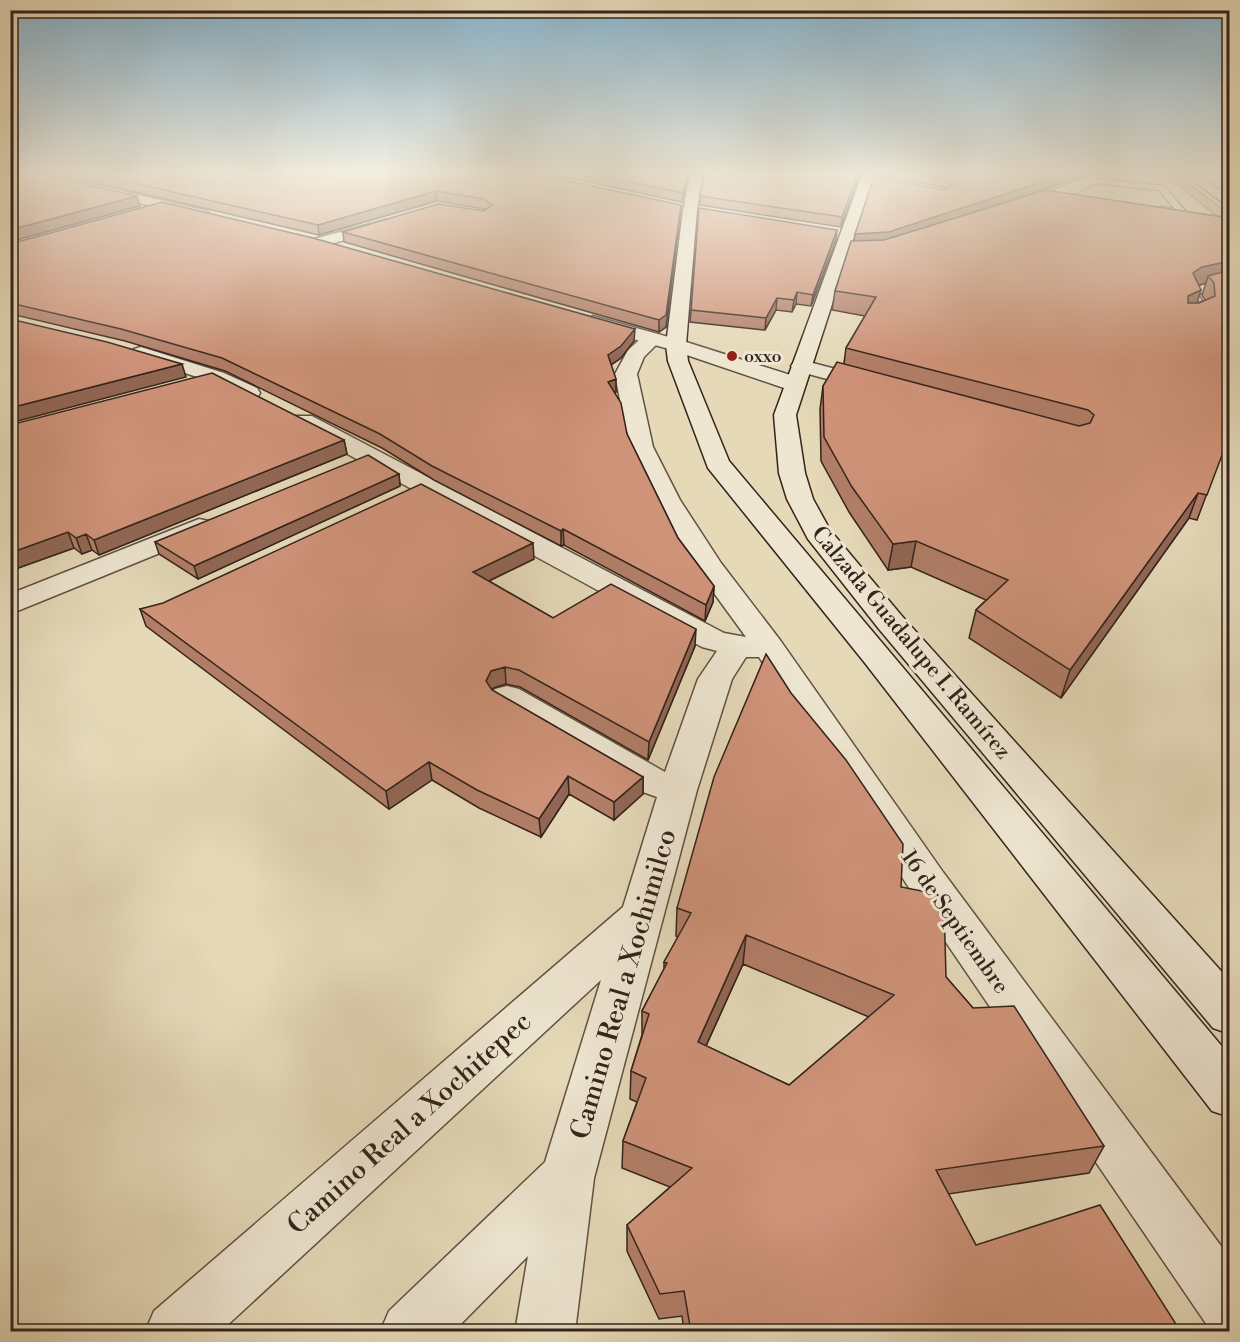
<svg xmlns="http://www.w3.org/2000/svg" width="1240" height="1342" viewBox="0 0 1240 1342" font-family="'Libre Bodoni',serif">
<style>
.green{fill:#b5bf8f;stroke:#757156;stroke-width:1.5}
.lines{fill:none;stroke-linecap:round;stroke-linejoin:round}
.service-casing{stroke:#615043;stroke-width:3}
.minor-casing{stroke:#615043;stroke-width:3}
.tertiary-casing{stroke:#615043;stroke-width:3}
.secondary-casing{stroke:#35231c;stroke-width:3}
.service{fill:#eee6d1;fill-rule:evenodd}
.minor{fill:#eee6d1;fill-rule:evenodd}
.tertiary{fill:#eee6d1;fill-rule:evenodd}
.secondary{fill:#eee6d1;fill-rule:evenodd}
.tram{stroke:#35231c;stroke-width:1.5}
.wall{fill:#b27e68;stroke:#35231c;stroke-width:1.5;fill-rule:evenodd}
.shaded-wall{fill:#916755;stroke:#35231c;stroke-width:1.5}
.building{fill:#cf9379;stroke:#35231c;stroke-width:1.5;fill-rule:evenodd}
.poi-dot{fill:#8f2418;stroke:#eee6d1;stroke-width:2}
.labels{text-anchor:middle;stroke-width:6;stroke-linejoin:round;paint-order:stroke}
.far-poi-label{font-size:18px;fill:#35231c;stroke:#eee6d1;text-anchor:start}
.street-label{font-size:22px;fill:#35231c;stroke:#eee6d1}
.near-street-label{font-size:27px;fill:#35231c;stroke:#eee6d1}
</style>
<rect width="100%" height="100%" fill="#e5d9b8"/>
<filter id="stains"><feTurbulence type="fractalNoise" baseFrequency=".00333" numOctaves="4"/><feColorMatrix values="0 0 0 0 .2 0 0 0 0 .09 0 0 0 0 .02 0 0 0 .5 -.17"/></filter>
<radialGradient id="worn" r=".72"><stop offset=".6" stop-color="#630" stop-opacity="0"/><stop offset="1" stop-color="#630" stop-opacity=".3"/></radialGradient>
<path class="green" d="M1162,172H1174L1229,214V226Z"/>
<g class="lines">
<defs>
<path id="service" d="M1096,179L1164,186L1186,212L1182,214L1157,211L1160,207L1175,209L1159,190L1097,183L1062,199L1055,197Z
M1230,280V286L1198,294L1208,312L1195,319H1187V315L1198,311L1188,294C1198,283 1215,283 1230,280Z"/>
<path id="minor" d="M1099,172H1116L1023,210L1018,211L1011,207Z
M1196,172H1210L1230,185V195Z
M388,219L395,223L393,226L320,247L312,242L314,239Z
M652,333L662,339L644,357L637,374L653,447L680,500L721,563L780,640L943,872L1230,1258V1332L1209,1328L913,894L759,657H746L732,679L697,790L594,1178L575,1332H515L528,1256L453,1332H380L389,1311L545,1162L601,980L220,1332H145L154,1311L623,907L657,797L640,791L495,705L490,697L495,689L507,686L519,689L665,772L698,679L717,651L702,647L296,426L293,421L296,416H312L724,633L746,637L695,567L654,500L629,447L615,374L628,350L645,335Z
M141,347L224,373L257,388L260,393L257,398H241L210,381L134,357L131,353L134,349Z
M801,360L882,381L885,386L882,391L874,392L794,370L791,366L794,362Z
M199,519L209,521L213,527L209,533L10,614V594Z"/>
<path id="tertiary" d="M20,172H41L207,211L209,214L202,218L21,175Z
M593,316L683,341L803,379L806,384L803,389H787L669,349L586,326L584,322Z"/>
<path id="secondary" d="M691,172H703L697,210L686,345L688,361L729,461L1230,1056V1117L1212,1111L865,663L708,468L668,361L666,345L683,210Z
M863,172H875L796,415L805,473L813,499L830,530L901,615L1230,981V1034L1213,1028L879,629L808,539L787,499L779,473L774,415Z"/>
</defs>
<use href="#service" class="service-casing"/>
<use href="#minor" class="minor-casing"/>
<use href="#tertiary" class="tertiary-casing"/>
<use href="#secondary" class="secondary-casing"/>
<use href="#service" class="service"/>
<use href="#minor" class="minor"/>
<use href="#tertiary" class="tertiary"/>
<use href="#secondary" class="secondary"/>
<path class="tram" d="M1180,172L1230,209"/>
</g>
<path class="wall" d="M50,172H526L680,214L666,327L659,332L344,242L343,232L484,211L486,210L484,209L437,201L319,235Z
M542,172H689L682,202Z
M704,172H861L858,176L857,182L841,227L700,205V196Z
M876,172H1096L982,210L1230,222V454L1228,458L1221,456L1197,520L1189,518L1061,698L969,638L976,610L986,600L911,567L888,570L849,512L821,461L820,409L823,386L844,363L846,348L865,316L832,310L835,291L854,241L855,234L947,189L944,187L876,175ZM1206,283L1202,295L1205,300L1197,303L1199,285Z
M1213,172H1230V182Z
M836,240L811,306L796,304L792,312L776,310L765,330L690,322L691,310Z
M10,244L634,341L621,358L611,365L616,392L615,393L627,434L678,538L714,586L713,602L705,621L564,545L561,546L434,480L382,448L225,371L125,341L11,314Z
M10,425L344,440L347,454L99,555L92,550L82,554L74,548L10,571Z
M399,474L400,486L198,579L159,554L155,542Z
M534,559L489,581L553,618L695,646L648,760L520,687L506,684L493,688L492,690L643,777V794L614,820L569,794L541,837L479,808L432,780L389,809L146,626L140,609Z
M901,887L946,977L973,1008L1104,1146L1089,1173L948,1194L976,1245L1181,1332H684L682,1316L659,1319L627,1251V1225L670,1187L622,1168L623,1141L637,1102L630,1099L631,1071L642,1035V1011L664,969V962L678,937L676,936L677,908ZM743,964L869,1017L789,1085L706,1046Z"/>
<path class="shaded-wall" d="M688,172H689L682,202L683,193Z
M857,172H861L858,176L857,182L841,227L842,217Z
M1072,172H1096L887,242L854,244L855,234Z
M436,191L437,201L319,235L318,225Z
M137,196L140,206L10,242V230Z
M681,205L680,214L666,327L659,332V320Z
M837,230L836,240L811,306L813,295Z
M1230,261V279L1208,276L1206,283L1196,286L1193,273L1202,267Z
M1201,290L1195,310L1181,316L1188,296Z
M797,292L796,304L792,312L794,300Z
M777,298L776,310L765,330L766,318Z
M635,329L634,341L621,358L608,367V355Z
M182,364L186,377L10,423V408Z
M616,379V392L608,396V382Z
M344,440L347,454L99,555L94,540Z
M399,474L400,486L198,579L194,566Z
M1198,493L1189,518L1061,698L1070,670Z
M563,529L564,545L561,546V531Z
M68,532L74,548L10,571V553Z
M86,534L92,550L82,554L76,538Z
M916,541L911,567L888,570L893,544Z
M533,543L534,559L474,588L473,572Z
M714,586L713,602L705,621L706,605Z
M696,629L695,646L648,760L649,742Z
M505,667L506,684L493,688L488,698L486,681L491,671Z
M429,762L432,780L389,809L386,791Z
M568,776L569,794L541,837L539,819Z
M643,777V794L614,820V802Z
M746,935L743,964L695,1070L698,1042Z"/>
<path class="building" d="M10,172H32L137,196L10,230Z
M85,172H526L681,205L666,315L659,320L343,232L438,204L484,211L492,205L484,199L436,191L318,225Z
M583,172H688L683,193Z
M704,172H858V173L842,217L700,196Z
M911,172H1072L889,232L855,234L874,177L945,190L955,183L946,178Z
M1046,190L1223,217L1230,222V261L1202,267L1193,273L1201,290L1188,296V303H1199L1215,296L1214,283L1208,276L1230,270V434L1207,495L1198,493L1070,670L976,610L1008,580L916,541L893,544L852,487L824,437L823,386L837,362L1079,426L1090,423L1094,415L1088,410L846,348L876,297L835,291L851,241L884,240Z
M162,202L313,238L635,329L621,346L608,355L616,379L608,382L621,403L627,434L678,538L714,586L706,605L563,529L561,531L432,466L380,434L222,358L121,329L10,303V244Z
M699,208L837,230L813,295L797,292L794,300L777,298L766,318L691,310Z
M10,319L107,342L182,364L10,408Z
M212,373L344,440L94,540L86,534L76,538L68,532L10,553V425Z
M368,455L399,474L194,566L155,542Z
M421,484L533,543L473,572L553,618L611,584L696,629L649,742L519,670L505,667L491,671L486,681L492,690L643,777L614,802L568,776L539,819L477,790L429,762L386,791L140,609L163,603Z
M766,654L791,693L846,760L903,844L901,887L937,894L944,903L946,977L973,1008L1014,1006L1104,1146L936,1170L976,1245L1100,1205L1181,1332H691L684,1291L660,1294L627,1225L692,1168L623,1141L646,1078L631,1071L649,1014L642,1011L667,963L664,962L691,913L677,908L714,777ZM746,935L894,995L789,1085L698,1042Z"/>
<linearGradient id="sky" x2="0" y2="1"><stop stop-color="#87b6d2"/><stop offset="0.48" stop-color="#f3eedf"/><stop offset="1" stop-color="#f3eedf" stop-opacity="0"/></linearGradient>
<rect width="1240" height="360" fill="url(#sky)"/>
<circle class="poi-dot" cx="732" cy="356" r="6"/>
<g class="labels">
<g class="far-poi-label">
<text x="744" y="362">oxxo</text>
</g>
<g class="street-label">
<text transform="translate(912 642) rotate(50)" y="8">Calzada Guadalupe I. Ramírez</text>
<text transform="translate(956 921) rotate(55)" y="8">16 de Septiembre</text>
</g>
<g class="near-street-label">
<text transform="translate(623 984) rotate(-74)" y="9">Camino Real a Xochimilco</text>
<text transform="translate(409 1123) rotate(-42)" y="9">Camino Real a Xochitepec</text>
</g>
</g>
<rect width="1240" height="1342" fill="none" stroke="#e5d9b8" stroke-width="36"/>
<rect x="12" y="12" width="1216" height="1318" fill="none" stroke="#35231c" stroke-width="3"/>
<rect x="18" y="18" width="1204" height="1306" fill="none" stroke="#35231c" stroke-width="1.5"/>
<rect width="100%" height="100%" filter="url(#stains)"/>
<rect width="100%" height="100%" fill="url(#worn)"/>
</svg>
